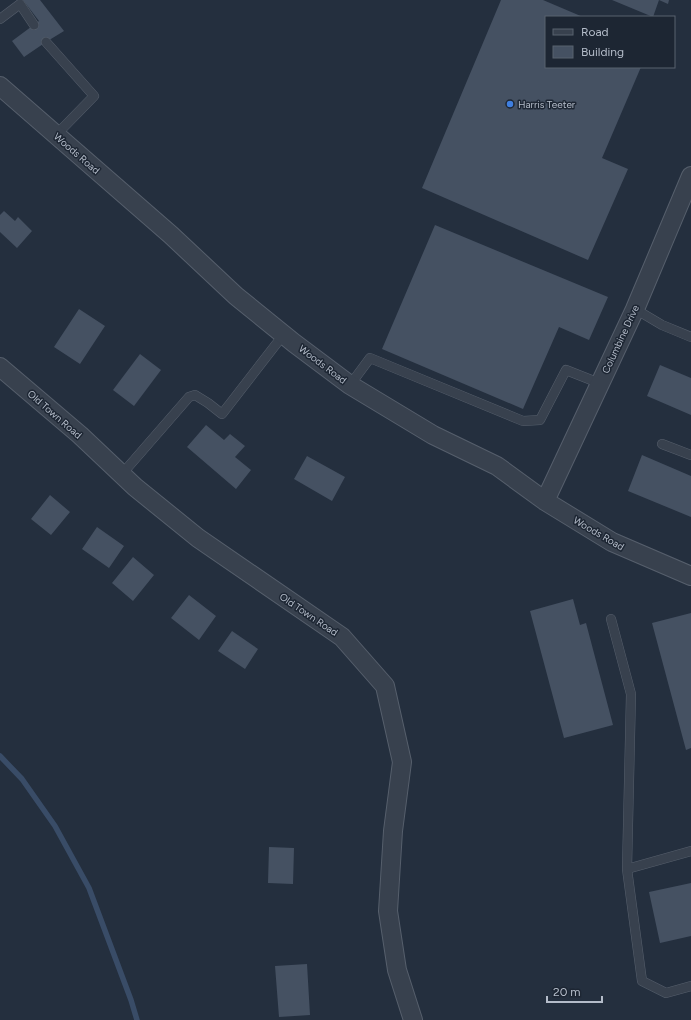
<svg xmlns="http://www.w3.org/2000/svg" width="691" height="1020" viewBox="0 0 691 1020" font-family="Figtree,sans-serif">
<style>
.lines{fill:none;stroke-linecap:round;stroke-linejoin:round}
.stream{stroke:#394c67;stroke-width:5.5}
.building{fill:#455162}
.service-casing{stroke:#565f6c;stroke-width:10}
.minor-casing{stroke:#565f6c;stroke-width:20}
.service{stroke:#38414e;stroke-width:9}
.minor{stroke:#38414e;stroke-width:18}
.shop-dot{fill:#3f7fe0;stroke:#1d2633;stroke-width:1.5}
.labels{text-anchor:middle;stroke-width:3;stroke-linejoin:round;paint-order:stroke}
.poi-label{font-size:10px;fill:#b4bcc9;stroke:#1d2633;text-anchor:start}
.street-label{font-size:10px;fill:#b4bcc9;stroke:#1d2633}
</style>
<rect width="100%" height="100%" fill="#242f3e"/>
<g class="lines">
<path class="stream" d="M0,756L22,779L55,826L89,888L131,1000L137,1020"/>
</g>
<path class="building" d="M23,0H40L64,31L46,42L24,57L12,41L39,21Z
M501,0H543L583,17H546V67H641L602,158L628,169L588,260L422,188Z
M612,0H669L668,4L659,0L653,17Z
M4,211L15,221L18,217L32,231L17,248L0,232V215Z
M435,225L608,297L589,340L559,327L523,409L382,349Z
M79,309L105,326L80,364L54,347Z
M140,354L161,370L134,406L113,390Z
M660,365L691,378V415L647,396Z
M206,425L224,440L230,434L245,446L235,457L251,470L236,489L187,447Z
M642,455L691,476V517L628,491Z
M307,456L345,477L332,501L294,479Z
M50,495L70,512L51,535L31,519Z
M97,527L124,546L109,568L82,549Z
M133,557L154,575L133,601L112,583Z
M189,595L216,616L199,640L171,618Z
M573,599L580,625L586,623L613,725L564,738L530,611Z
M691,613V748L686,750L652,623Z
M232,631L258,649L245,669L218,651Z
M269,847L294,848L293,884L268,883Z
M691,883V936L660,943L649,892Z
M307,964L310,1015L279,1017L275,966Z"/>
<g class="lines">
<defs>
<path id="service" d="M0,19L20,4L34,25
M46,42L94,96L56,135
M635,309L662,325L691,337
M350,385L370,358L523,421L540,420L566,370L599,383
M662,444L691,455
M122,474L189,397L195,395L208,403L222,414L284,334
M611,619L631,694L627,869
M691,851L627,869L642,981L666,993L691,986"/>
<path id="minor" d="M0,86L171,235L236,296L294,343L350,385L433,435L497,466L545,501L612,542L691,576
M0,367L80,435L135,487L198,538L342,637L385,686L402,762L393,831L388,911L397,970L413,1020
M545,501L635,309L691,176"/>
</defs>
<use href="#service" class="service-casing"/>
<use href="#minor" class="minor-casing"/>
<use href="#service" class="service"/>
<use href="#minor" class="minor"/>
</g>
<circle class="shop-dot" cx="510" cy="104" r="4"/>
<g class="labels">
<g class="poi-label">
<text x="518" y="108">Harris Teeter</text>
</g>
<g class="street-label">
<text transform="translate(77 153) rotate(41)" y="4">Woods Road</text>
<text transform="translate(620 339) rotate(-65)" y="4">Columbine Drive</text>
<text transform="translate(323 364) rotate(37)" y="4">Woods Road</text>
<text transform="translate(55 414) rotate(41)" y="4">Old Town Road</text>
<text transform="translate(599 533) rotate(30)" y="4">Woods Road</text>
<text transform="translate(309 614) rotate(34)" y="4">Old Town Road</text>
</g>
</g>
<rect x="545" y="16" width="130" height="52" fill="#1d2633" stroke="#59626f"/>
<rect x="553" y="29" width="20" height="6" fill="#38414e" stroke="#59626f"/>
<text x="581" y="36" font-size="12" fill="#b4bcc9">Road</text>
<rect x="553" y="46" width="20" height="12" fill="#455162" stroke="#59626f"/>
<text x="581" y="56" font-size="12" fill="#b4bcc9">Building</text>
<path d="M547 996v6h55v-6" fill="none" stroke="#b4bcc9" stroke-width="2"/>
<text x="553" y="996" font-size="12" fill="#b4bcc9" stroke="#1d2633" stroke-width="3" paint-order="stroke">20 m</text>
</svg>
